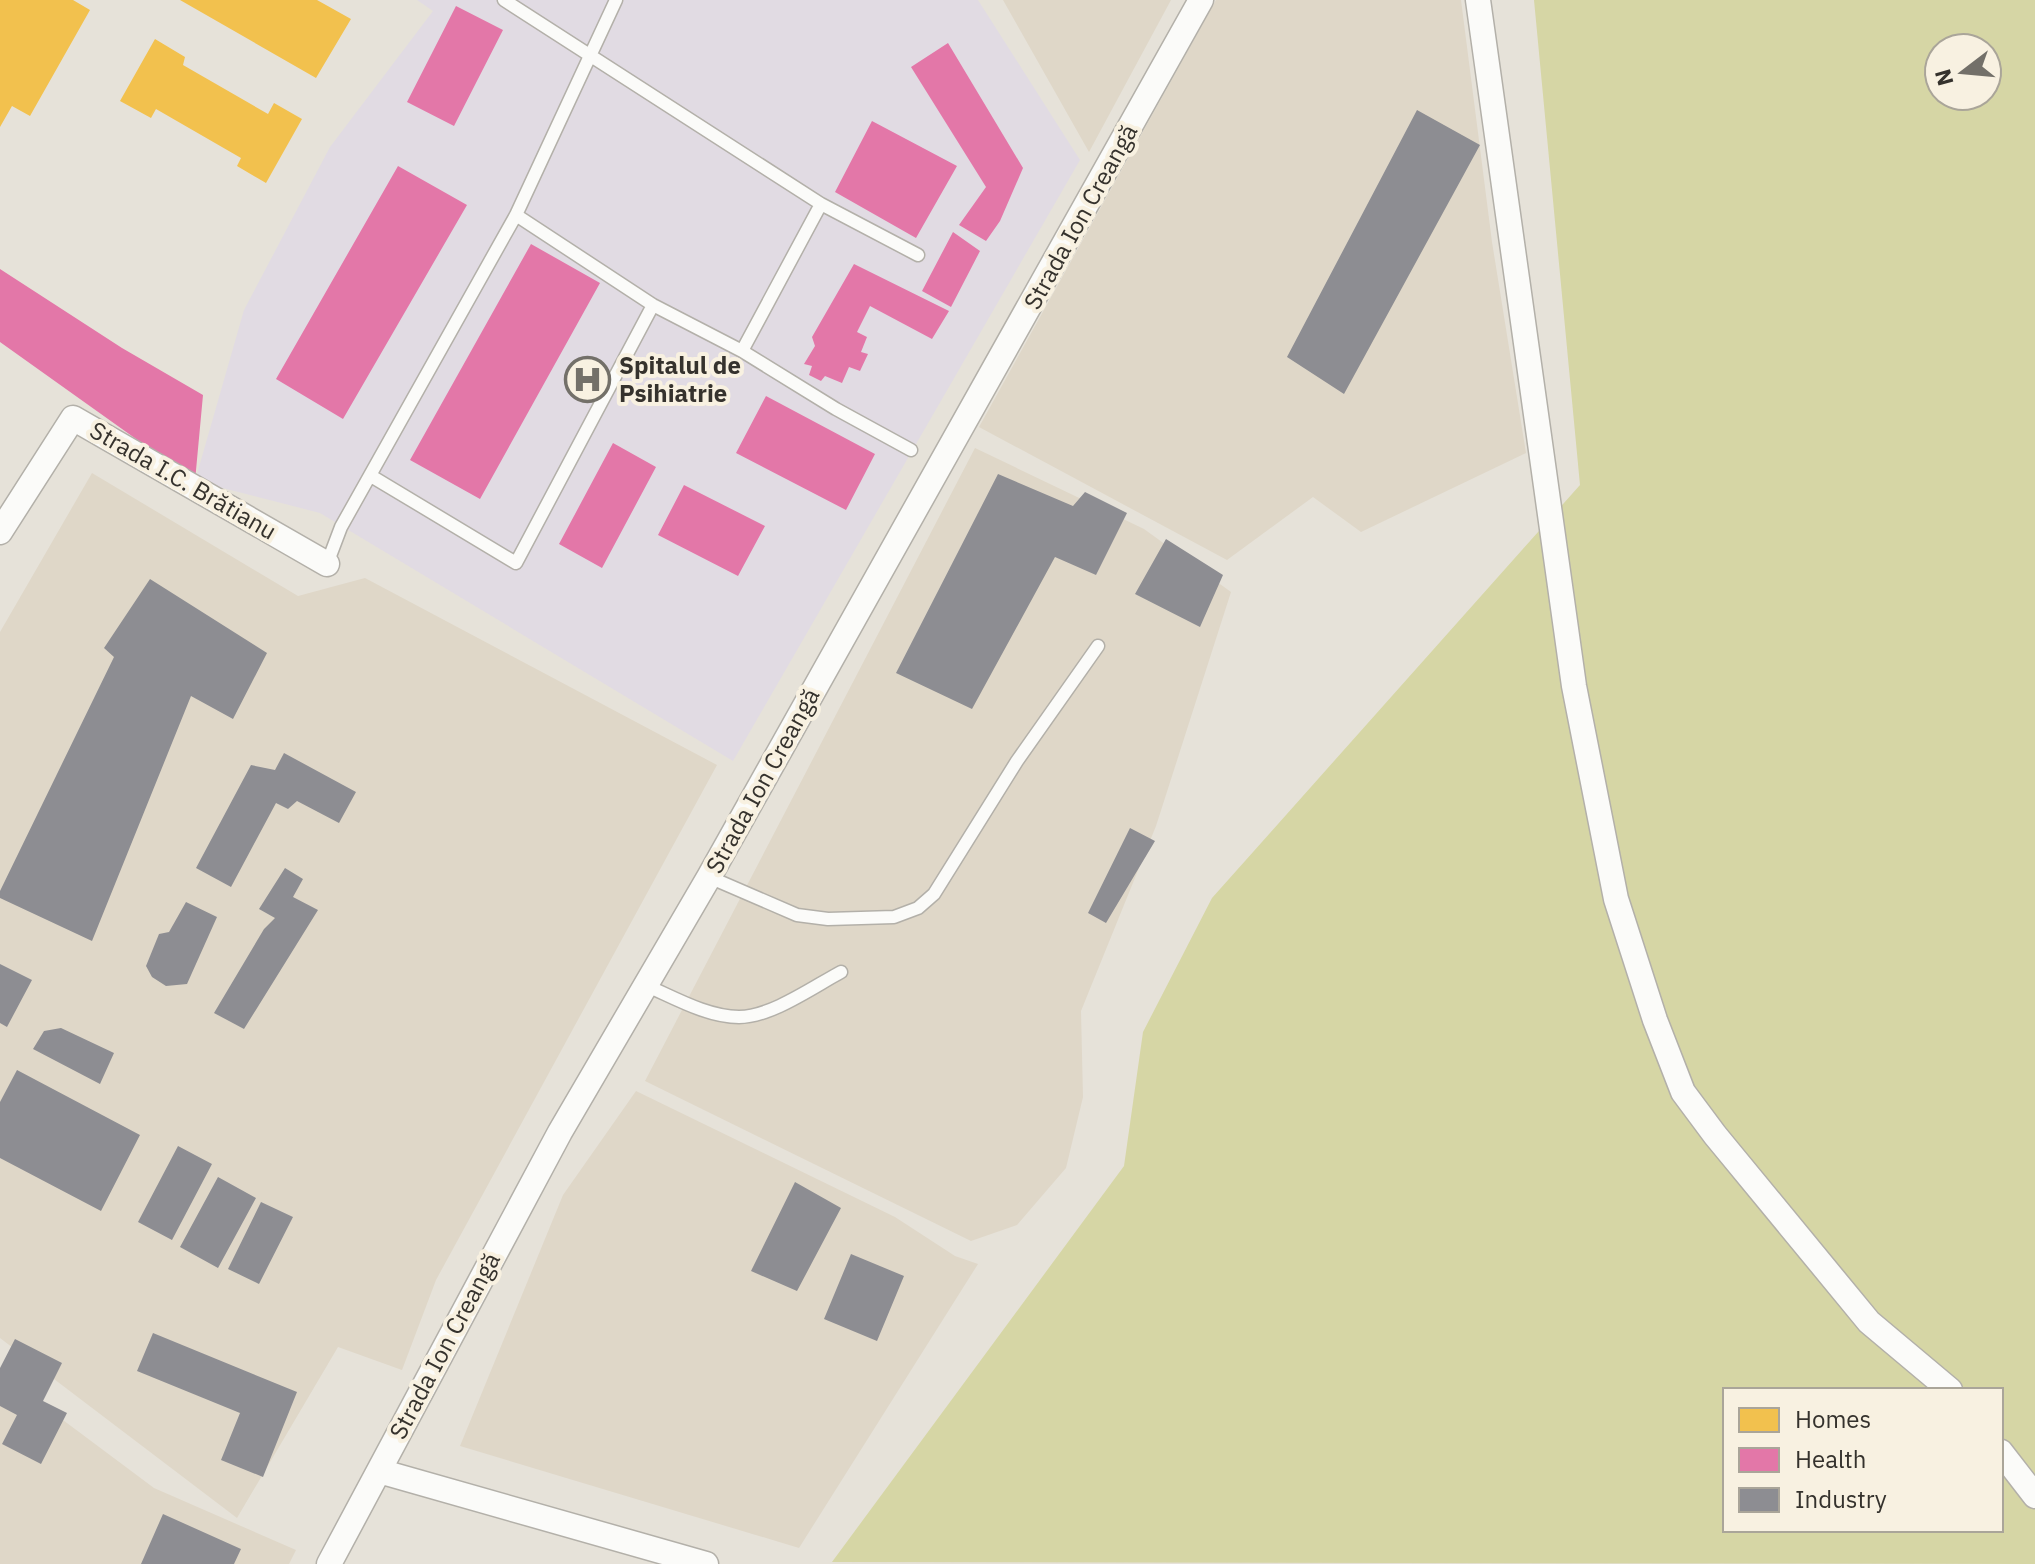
<svg xmlns="http://www.w3.org/2000/svg" width="2035" height="1564" viewBox="0 0 2035 1564" font-family="'IBM Plex Sans',sans-serif">
<style>
.built{fill:#dfd7c8}
.medical{fill:#e1dbe3}
.green{fill:#d6d6a5;fill-rule:evenodd}
.homes{fill:#f2c14e}
.health{fill:#e377a8}
.industry{fill:#8d8d92}
.lines{fill:none;stroke-linecap:round;stroke-linejoin:round}
.lane-casing{stroke:#b3b0a9;stroke-width:15}
.street-casing{stroke:#b3b0a9;stroke-width:27}
.lane{stroke:#fbfbf9;stroke-width:12}
.street{stroke:#fbfbf9;stroke-width:24}
.labels{text-anchor:middle;stroke-width:8;stroke-linejoin:round;paint-order:stroke}
.street-label{font-size:24px;fill:#35322d;stroke:#f8f1e1}
.poi-label{font-size:24px;font-weight:bold;fill:#35322d;stroke:#f8f1e1;text-anchor:start}
</style>
<rect width="100%" height="100%" fill="#e6e2d9"/>
<path class="built" d="M1003,0H1171L1089,152Z
M1216,0H1461L1492,242L1526,453L1361,532L1313,497L1227,560L979,427Z
M975,448L1144,529L1231,592L1156,826L1081,1011L1083,1097L1066,1168L1017,1225L971,1241L645,1081Z
M92,473L298,596L365,578L717,765L436,1280L402,1370L338,1347L237,1518L0,1338V632Z
M636,1091L895,1217L955,1256L978,1264L799,1548L460,1446L563,1195Z
M0,1373L154,1488L296,1550L289,1564H0Z"/>
<path class="medical" d="M417,0H978L1080,160L733,761L320,513L195,481L244,310L330,147L433,11Z"/>
<path class="green" d="M1534,0H2035V1564L832,1562L1124,1166L1143,1032L1212,898L1580,485ZM1939,48H1987V96H1939ZM1725,1390H2001V1530H1725Z"/>
<path class="homes" d="M0,0H73L90,10L30,116L12,106L0,127Z
M180,0H317L351,19L316,78Z
M155,39L185,57L183,65L268,114L274,103L302,119L266,183L237,166L241,158L156,109L151,118L120,101Z"/>
<path class="health" d="M456,6L503,30L454,126L407,102Z
M948,43L1023,168L1000,221L986,241L959,225L986,187L911,67Z
M872,121L957,166L916,238L835,192Z
M398,166L467,205L343,419L276,379Z
M953,232L980,251L951,307L922,291Z
M531,244L600,283L480,499L410,460Z
M854,264L949,311L932,339L870,306L857,332L867,337L861,352L868,354L860,371L849,367L842,383L825,376L821,381L809,375L812,366L804,364L815,346L812,337Z
M0,269L122,348L203,395L195,481L0,342Z
M766,396L875,454L846,510L736,453Z
M613,443L656,467L602,568L559,544Z
M684,485L765,526L738,576L658,535Z"/>
<path class="industry" d="M1417,110L1480,145L1344,394L1287,357Z
M998,474L1073,506L1085,492L1127,513L1096,575L1055,557L972,709L896,673Z
M1166,539L1223,575L1200,627L1135,594Z
M150,579L267,653L233,719L191,696L92,941L0,898V891L114,657L104,648Z
M284,753L356,792L339,823L297,801L288,809L276,803L231,887L196,868L251,765L275,770Z
M1130,828L1155,841L1106,923L1088,913Z
M285,868L303,879L293,897L318,910L244,1029L214,1013L264,929L275,918L259,909Z
M186,902L217,917L187,984L166,986L152,977L146,966L159,934L169,932Z
M0,964L32,980L7,1027L0,1023Z
M61,1028L114,1053L100,1084L33,1049L44,1031Z
M17,1070L140,1135L101,1211L0,1158V1102Z
M178,1146L212,1164L172,1240L138,1222Z
M218,1177L256,1198L218,1268L180,1247Z
M795,1182L841,1208L797,1291L751,1271Z
M261,1202L293,1217L259,1284L228,1269Z
M851,1254L904,1276L877,1341L824,1319Z
M153,1333L297,1392L263,1477L221,1460L240,1413L137,1371Z
M15,1339L62,1363L43,1401L67,1413L41,1464L2,1444L17,1415L0,1406V1368Z
M163,1514L241,1549L234,1564H141Z"/>
<g class="lines">
<defs>
<path id="lane" d="M504,0L821,204L918,255
M516,215L653,305L742,351L836,409L911,450
M742,351L821,204
M371,476L516,563L653,305
M327,564L341,527L516,215L616,0
M709,877L797,915L828,919L894,917L918,908L934,894L1017,761L1098,646
M645,985C673,997 707,1017 739,1017C771,1017 813,987 841,972"/>
<path id="street" d="M1478,0L1574,686L1616,899L1655,1020L1683,1092L1715,1135L1869,1322L1950,1390
M0,532L73,418L327,564
M2001,1452L2035,1496
M379,1471L706,1564
M329,1564L560,1132L709,877L1201,0"/>
</defs>
<use href="#lane" class="lane-casing"/>
<use href="#street" class="street-casing"/>
<use href="#lane" class="lane"/>
<use href="#street" class="street"/>
</g>
<defs>
<symbol id="hospital-ring" viewBox="-11 -11 22 22"><circle r="9.5" fill="#f8f1e1" stroke="#737069" stroke-width="1.5"/><path d="M-5-5h3v3.5h4V-5h3V5h-3V1.5h-4V5h-3Z" fill="#737069"/></symbol>
</defs>
<g fill-rule="evenodd">
<use href="#hospital-ring" x="562" y="354" width="51" height="51"/>
</g>
<g class="labels">
<g class="street-label">
<text transform="translate(1081 217) rotate(-61)" y="8">Strada Ion Creangă</text>
<text transform="translate(183 481) rotate(30)" y="8">Strada I.C. Brătianu</text>
<text transform="translate(763 781) rotate(-61)" y="8">Strada Ion Creangă</text>
<text transform="translate(445 1346) rotate(-62)" y="8">Strada Ion Creangă</text>
</g>
<g class="poi-label">
<text x="619" y="374">Spitalul de<tspan x="619" dy="28">Psihiatrie</tspan></text>
</g>
</g>
<rect x="1723" y="1388" width="280" height="144" fill="#f8f1e1" stroke="#aaa599" stroke-width="2"/>
<rect x="1739" y="1408" width="40" height="24" fill="#f2c14e" stroke="#aaa599" stroke-width="2"/>
<text x="1795" y="1428" font-size="24" fill="#35322d">Homes</text>
<rect x="1739" y="1448" width="40" height="24" fill="#e377a8" stroke="#aaa599" stroke-width="2"/>
<text x="1795" y="1468" font-size="24" fill="#35322d">Health</text>
<rect x="1739" y="1488" width="40" height="24" fill="#8d8d92" stroke="#aaa599" stroke-width="2"/>
<text x="1795" y="1508" font-size="24" fill="#35322d">Industry</text>
<g transform="translate(1963 72) rotate(254)"><circle r="38" fill="#f8f1e1" stroke="#aaa599" stroke-width="2"/>
<path d="M0-6L14 30L0 20L-14 30Z" fill="#737069"/>
<text y="-12" font-size="22" font-weight="bold" text-anchor="middle" fill="#35322d">N</text>
</g>
</svg>
